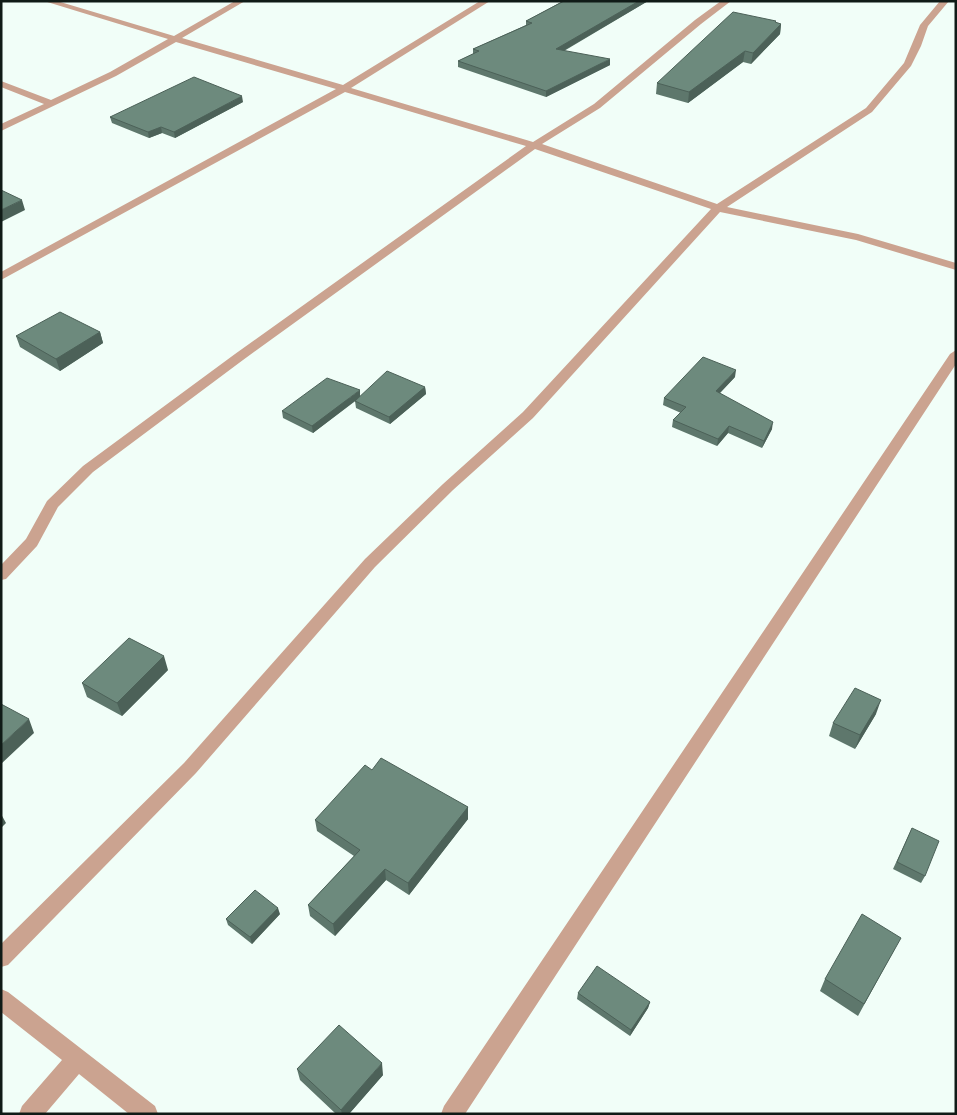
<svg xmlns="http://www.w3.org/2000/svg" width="957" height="1115" viewBox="0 0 957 1115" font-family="Ubuntu,sans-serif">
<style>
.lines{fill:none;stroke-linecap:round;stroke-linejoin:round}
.street{fill:#cba390;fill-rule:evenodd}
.wall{fill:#5e776c}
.shaded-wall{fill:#4c6158}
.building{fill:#6d8a7d;stroke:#4c6158}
</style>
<rect width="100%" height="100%" fill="#f1fef8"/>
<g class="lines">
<path class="street" d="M44,1H57L174,36L235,1H245L182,38L343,85L480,1H490L351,88L533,142L594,104L695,20L721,1H731L701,24L600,108L542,144L717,204L866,108L904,63L920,25L940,1H949L928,26L921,46L911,66L872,112L727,207L858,234L956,263V270L856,240L720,212L533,418L453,490L375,567L196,773L8,965L1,967V944L184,763L365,559L443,484L523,412L711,209L535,149L243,360L93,472L58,507L37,546L6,579L1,580V565L26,539L47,501L83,466L235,354L526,146L345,92L1,280V272L336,89L176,42L116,76L1,131V124L44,104L1,87V81L51,100L110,72L168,39Z
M956,350V364L465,1114H441L444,1106L950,354Z
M1,989L8,992L155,1106L158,1114H129L79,1074L45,1114H19L22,1106L62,1060L1,1012Z"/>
</g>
<path class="wall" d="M556,1H648L564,51L610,65L546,97L458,67V61L473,54V49L526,25V21L561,2Z
M776,23L781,24L780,34L751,64L743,62L688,103L656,94L657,83Z
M243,102L175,138L162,133L149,138L112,123L110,117Z
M100,332L103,343L60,371L20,347L16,336Z
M735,377L720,393L772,429L762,448L728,433L717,446L672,427L673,420L681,413L663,405L664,398Z
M425,387L426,394L390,424L356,408L355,401L358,399L313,433L283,418L282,411L360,397Z
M168,670L122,716L87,697L82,683Z
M876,714L855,749L829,736L833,723Z
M372,770L468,807V819L409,895L386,880L335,936L310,916L308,905L354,856L317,831L315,820Z
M912,828L925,876L921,883L893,869Z
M280,914L252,944L228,925L226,919Z
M894,950L858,1016L820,991L825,979Z
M578,993L650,1002L648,1008L630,1036L577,999Z
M297,1069L383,1075L349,1114H336L300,1080Z"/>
<path class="shaded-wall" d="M639,1H648L556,55V49Z
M781,24L780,34L751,64L753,53Z
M745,51L743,62L688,103L689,92Z
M610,59V65L546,97V91Z
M242,96L243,102L175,138L174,132Z
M161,127L162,133L149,138L148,132Z
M22,200L25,210L1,222V210Z
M100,332L103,343L60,371L56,359Z
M736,370L735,377L715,398L716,391Z
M425,387L426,394L390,424L389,417Z
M360,390V397L313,433L312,426Z
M773,422L772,429L762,448L764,441Z
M729,426L728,433L717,446L718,439Z
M164,656L168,670L122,716L117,703Z
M881,700L876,714L855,749L860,735Z
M29,719L34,733L1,764V745Z
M468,807V819L409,895L408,883Z
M1,814L6,823L1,828Z
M385,869L386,880L335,936L333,924Z
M278,908L280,914L252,944L250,937Z
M650,1002L648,1008L630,1036L631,1030Z
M382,1063L383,1075L349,1114H342L341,1110Z"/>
<path class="building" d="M564,1H639L556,49L610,59L546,91L458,61L479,51L473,49L532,23L526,21Z
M733,12L776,21L775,22L781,24L753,53L745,51L689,92L657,83Z
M194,77L242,96L174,132L161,127L148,132L110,117Z
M1,190L22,200L1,210Z
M60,312L100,332L56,359L16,336Z
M703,357L736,370L716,391L773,422L764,441L729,426L718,439L673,420L686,407L664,398Z
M387,371L425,387L389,417L355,401Z
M327,378L360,390L312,426L282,411Z
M129,638L164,656L117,703L82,683Z
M855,688L881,700L860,735L833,723Z
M1,704L29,719L1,745Z
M381,758L468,807L408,883L385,869L333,924L308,905L360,850L315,820L365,765L372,770Z
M912,828L939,841L925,876L897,862Z
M255,890L278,908L250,937L226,919Z
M862,914L901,938L864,1004L825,979Z
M597,966L650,1002L631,1030L578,993Z
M339,1025L382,1063L341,1110L297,1069Z"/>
<rect width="957" height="1115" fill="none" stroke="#101b17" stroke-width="5"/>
</svg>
